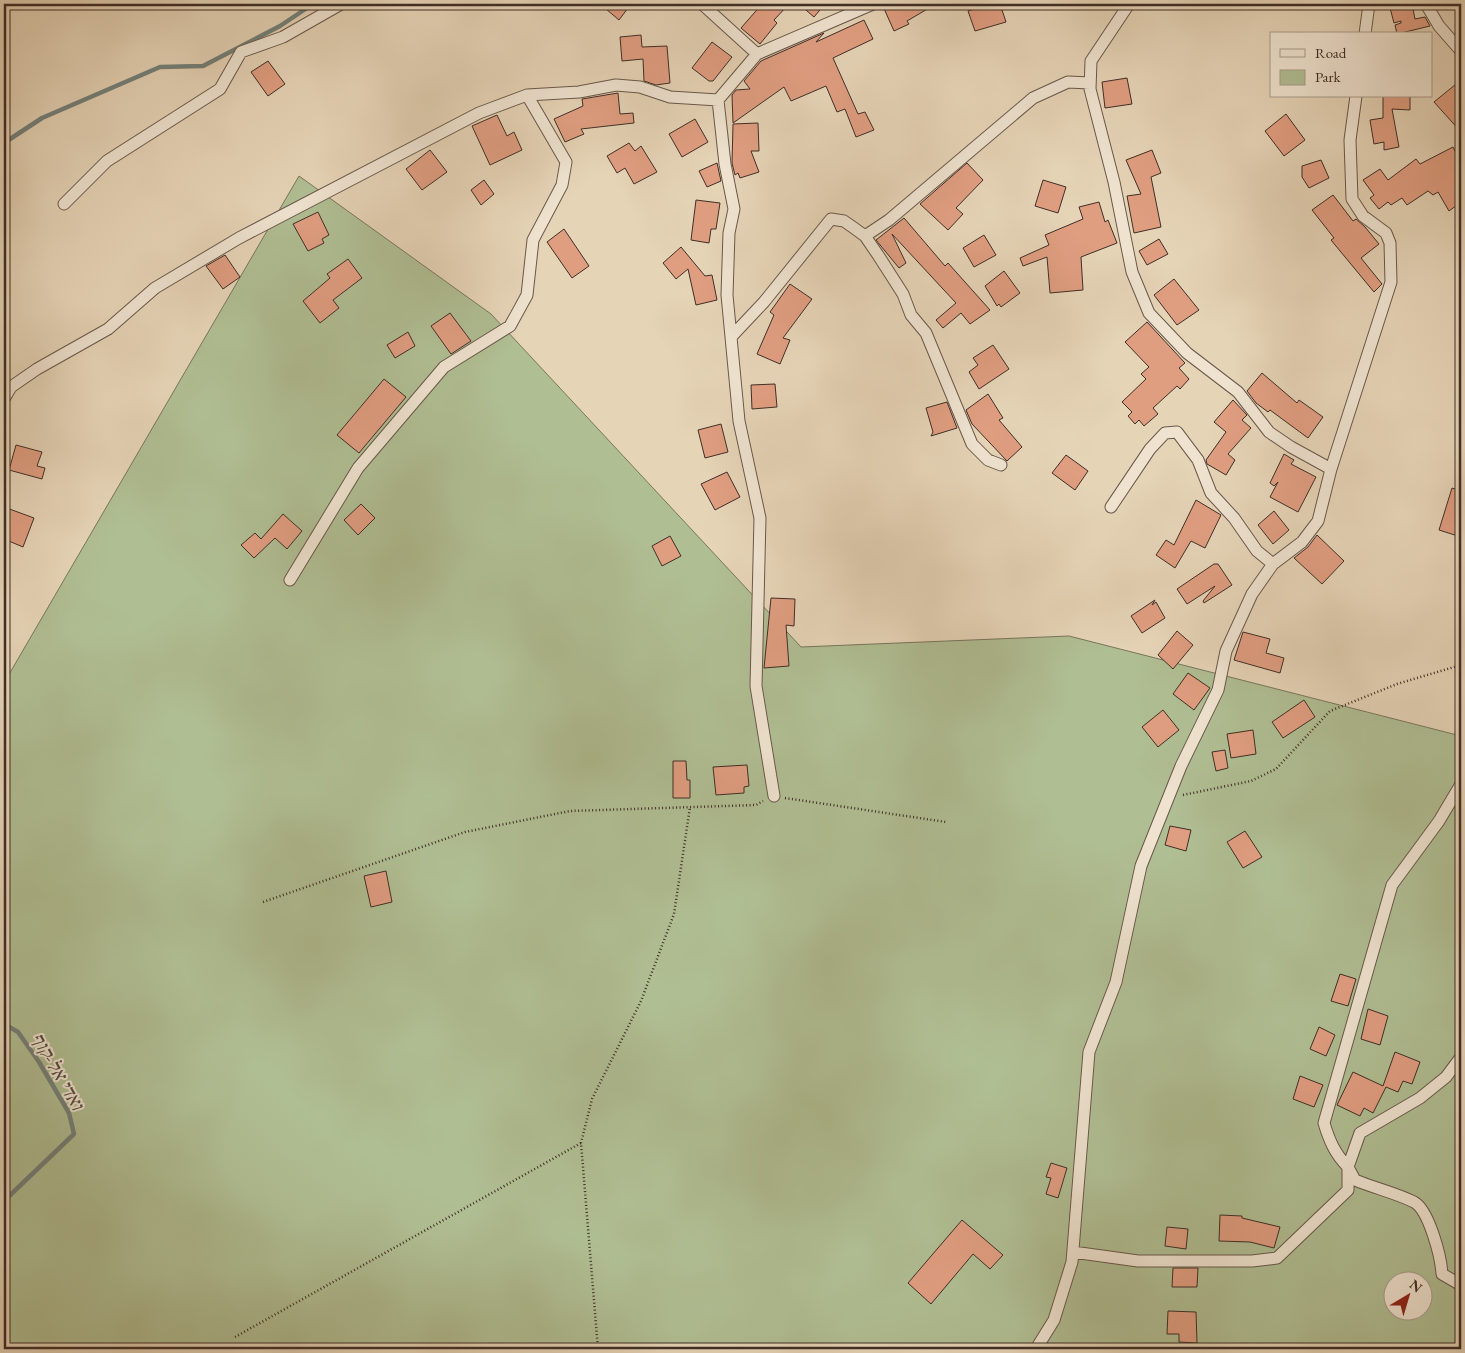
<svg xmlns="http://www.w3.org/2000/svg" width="1465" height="1353" viewBox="0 0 1465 1353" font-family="'EB Garamond','Frank Ruhl Libre',serif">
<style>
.green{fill:#b0be93;stroke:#78765d;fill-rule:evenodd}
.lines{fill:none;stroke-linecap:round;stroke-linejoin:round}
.stream{stroke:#74817b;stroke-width:4.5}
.building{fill:#e09e81;stroke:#3f2e27}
.minor-casing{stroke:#69584b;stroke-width:13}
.path{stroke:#3f2e27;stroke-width:2.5;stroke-dasharray:1 2.5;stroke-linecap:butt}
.minor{stroke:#efe3d0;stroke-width:11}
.labels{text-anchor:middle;stroke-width:4;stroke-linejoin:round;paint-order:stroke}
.water-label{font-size:20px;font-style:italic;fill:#514a43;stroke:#efe3d0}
</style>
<rect width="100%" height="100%" fill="#e6d4b7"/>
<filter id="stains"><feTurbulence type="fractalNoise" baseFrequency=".004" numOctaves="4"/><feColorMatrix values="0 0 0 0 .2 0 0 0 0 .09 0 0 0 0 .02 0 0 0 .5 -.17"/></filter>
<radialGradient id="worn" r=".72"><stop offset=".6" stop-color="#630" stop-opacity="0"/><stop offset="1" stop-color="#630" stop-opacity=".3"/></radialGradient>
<path class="green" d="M299,176L491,314L801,647L1069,636L1461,736V1349H4V683ZM1392,1280H1422V1310H1392Z"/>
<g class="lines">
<path class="stream" d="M4,143L42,118L160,67L203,66L280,26L313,4
M4,1024L18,1032L39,1062L69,1113L74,1134L4,1201"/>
</g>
<path class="building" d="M600,4H631L619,20Z
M762,4H789L774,20L777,23L760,44L741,28Z
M799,4H825L814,17Z
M882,4H936L907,21L909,24L894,31Z
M982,4H1000L1006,22L975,31L968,11L983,6Z
M1389,4H1412L1415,19L1425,17L1430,26L1397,34L1395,25L1401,23V21L1394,23Z
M864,20L873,39L833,58L858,114L865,112L874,130L856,137L845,109L837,112L826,86L791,101L784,87L733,123L732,95L736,90L750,89L744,81L761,61L824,33L816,42Z
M641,35L642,47L667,46L670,83L656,85L644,81L643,59L622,61L620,37Z
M712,42L732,57L713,81H709L692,68Z
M268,61L285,84L268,96L251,72Z
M1127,78L1132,104L1105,108L1102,82Z
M1461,80V132L1434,102Z
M618,93L620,114L633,113L634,123L581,129L584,134L565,142L554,119L583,106L582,99Z
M1383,96H1410V110L1392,109L1399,147L1384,150V142L1374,144L1370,120L1383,118Z
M1286,114L1305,140L1284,156L1265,131Z
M497,115L507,136L514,132L522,150L490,165L472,126Z
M695,119L708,142L682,157L669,134Z
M758,123L759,151H751L759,172L740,178L738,173L735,175L732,163L733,124Z
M629,143L635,151L641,146L657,172L634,184L625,168L617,173L607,156Z
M1453,147L1461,163V202L1449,211L1438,192L1433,195L1428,191L1407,205L1402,198L1391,205L1388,202L1379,209L1370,198L1374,195L1363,180L1380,169L1388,180L1416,159L1420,164Z
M430,150L447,172L422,190L406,169Z
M1152,150L1161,173L1151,177L1161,227L1134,233L1127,196L1141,194L1126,160Z
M1321,160L1329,178L1309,188L1302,177V166Z
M717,163L721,181L707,187L699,171Z
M967,163L983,180L956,208L963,214L948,230L920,204Z
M484,180L494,194L481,205L471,190Z
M1043,180L1066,187L1058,213L1035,206Z
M1333,195L1353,221L1356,219L1365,227L1379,244L1361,258L1382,284L1374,292L1331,240L1334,238L1312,210Z
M696,200L720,203L716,229H711L709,243L691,240Z
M1099,202L1105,222L1108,220L1117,243L1081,257L1083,290L1050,293L1047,257L1023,266L1020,258L1049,245L1045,235L1083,219L1079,207Z
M318,212L329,235L322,239L324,243L308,251L293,224Z
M904,218L945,266L948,263L990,310L970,324L961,313L943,328L936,320L956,303L892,234L906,263L899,268L876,240Z
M564,229L589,266L572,278L547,242Z
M984,235L996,255L974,267L963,248Z
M1159,239L1168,254L1147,265L1139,251Z
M681,247L705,276L712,275L717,300L696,305L688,269L676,279L663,263Z
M225,255L240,277L223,289L206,266Z
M348,259L362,278L333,300L339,308L320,323L303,301L330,278L327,274Z
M1004,271L1020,293L1001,307L999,304L997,306L985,286Z
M1174,279L1199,310L1177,325L1154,295Z
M790,284L812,299L783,338L790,340L780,364L757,354L774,315L770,312Z
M450,313L471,341L451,354L431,326Z
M1147,322L1185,363L1179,368L1189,379L1180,389L1177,386L1153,408L1158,414L1144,426L1139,420L1135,424L1128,416L1132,412L1122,402L1146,379L1141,374L1149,367L1125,342Z
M408,332L415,346L395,358L387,345Z
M993,345L1009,369L979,389L969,372L978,365L973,358Z
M1262,373L1297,403L1299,400L1323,417L1308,438L1270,410L1268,412L1256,403L1247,391Z
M384,379L406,397L359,453L337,435Z
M775,384L777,407L752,409L751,385Z
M988,394L1003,418L999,420L1022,447L1007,461L972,424L966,410Z
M1233,400L1247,415L1242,420L1251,428L1228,454L1235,460L1226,475L1207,464L1206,460L1226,432L1214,422Z
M947,402L957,428L931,436L933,432L926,408Z
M721,424L728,452L705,458L698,430Z
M16,445L42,452L37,466L45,468L42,479L9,470Z
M1284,454L1294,460L1291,464L1316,477L1298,512L1270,497L1278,482L1274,486L1270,483Z
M1066,455L1088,471L1075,490L1052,473Z
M727,472L740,497L715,510L701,484Z
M1452,488L1461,491V537L1439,530Z
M1196,500L1221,515L1205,548L1191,541L1175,568L1156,555L1166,540L1174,545Z
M361,504L375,518L358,535L344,520Z
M4,507L34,518L23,547L4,539Z
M1274,511L1289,530L1273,544L1258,525Z
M283,514L302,531L287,549L275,538L254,558L241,545L255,533L261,539Z
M1317,535L1344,561L1322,584L1294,558L1308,547Z
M670,536L681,556L662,566L652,546Z
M1214,564H1218L1232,585L1204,603L1203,601L1215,586L1187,604L1177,589Z
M771,598L795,599L794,626L786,625L789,666L764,668Z
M1155,600L1152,605L1156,602L1165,618L1142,633L1131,616Z
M1177,631L1193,645L1173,669L1158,655Z
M1243,632L1270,639L1266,653L1284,658L1280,673L1234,660Z
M1188,673L1210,688L1194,710L1173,694Z
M1304,700L1315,717L1283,738L1272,722Z
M1163,710L1179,730L1158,747L1142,727Z
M1253,730L1256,754L1231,758L1227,734Z
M1225,750L1228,768L1216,771L1212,752Z
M673,761H686L687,780H690V798H673Z
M747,765L749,786L744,787V793L716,795L713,767Z
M1170,826L1191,830L1186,851L1165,845Z
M1245,831L1262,857L1243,868L1227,842Z
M386,871L392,902L371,907L364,876Z
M1340,974L1356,979L1348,1006L1331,1001Z
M1368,1009L1388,1016L1380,1045L1361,1039Z
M1319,1027L1335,1035L1326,1056L1310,1049Z
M1395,1052L1420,1062L1412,1084L1403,1081L1398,1092L1386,1087L1373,1113L1364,1108L1360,1116L1337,1105L1353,1072L1383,1086Z
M1300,1076L1323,1085L1314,1107L1293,1099Z
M1051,1163L1067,1168L1058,1198L1046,1194L1051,1178L1046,1177Z
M1220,1215L1242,1216V1218L1280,1227L1274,1248L1250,1242L1219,1241Z
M962,1220L1003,1255L990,1269L973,1254L931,1304L908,1283Z
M1167,1227L1188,1229L1186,1249L1165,1246Z
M1173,1268H1198L1197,1287H1172Z
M1168,1311L1196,1312L1197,1343L1179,1342V1334H1167Z"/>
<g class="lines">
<defs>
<path id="minor" d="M702,4L757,54
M1129,4L1091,61L1090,89L1114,182L1132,272L1149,313L1187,353L1238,392L1269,432L1291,447L1331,469
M1426,4L1439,26L1461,51
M1365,34L1369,4
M718,100L725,164L734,209L729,233L727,295L739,421L760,518L756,686L774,796
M64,204L107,161L220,89L241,52L283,37L341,4
M865,236L889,220L1033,98L1068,82L1090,83
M732,336L764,302L831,219L844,221L854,228L865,236L878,255L903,294L911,315L926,333L972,444L988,460L1001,465
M4,399L11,387L37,369L108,329L155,288L239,238L479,113L527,95L579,92L616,85L640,87L670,97L718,100L757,54L873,4
M1273,564L1302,542L1318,521L1331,469L1391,282L1390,243L1386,233L1363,216L1352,199L1350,140L1356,96
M290,580L358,468L444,367L510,326L527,295L533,240L562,185L566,162L527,95
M1461,1057L1446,1077L1420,1098L1360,1133L1348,1167L1355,1180C1374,1188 1396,1193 1414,1202C1429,1210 1441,1257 1442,1274L1461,1285
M1073,1252L1138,1261H1252L1277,1258L1348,1190V1167C1335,1154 1329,1140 1324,1123L1392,885L1439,821L1461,784
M1036,1349L1054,1320L1072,1262L1089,1052L1116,982L1141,866L1181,766L1218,690L1226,651L1252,594L1273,564L1257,551L1234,518L1211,493L1198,460L1177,432L1165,433L1150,449L1111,507"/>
</defs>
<use href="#minor" class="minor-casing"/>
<path class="path" d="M1183,795L1251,781L1276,769L1330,711L1397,684L1461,665
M785,798L946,822
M263,902L465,832L570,811L756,805L763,801
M235,1337L581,1143
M598,1349L581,1143L592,1099L641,1001L674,914L690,807"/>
<use href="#minor" class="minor"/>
</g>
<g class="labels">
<g class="water-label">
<text transform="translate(58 1071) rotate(60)" y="7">ואדי אל-קוף</text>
</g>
</g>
<rect width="1465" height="1353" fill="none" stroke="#e6d4b7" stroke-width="20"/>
<rect x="5" y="5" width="1455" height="1343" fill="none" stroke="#3f2e27" stroke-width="2.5"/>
<rect x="10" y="10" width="1445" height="1333" fill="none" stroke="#3f2e27"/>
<rect x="1270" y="32" width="162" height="65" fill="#efe3d0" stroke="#a99b8c"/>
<rect x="1280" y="49" width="25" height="8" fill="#efe3d0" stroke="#a99b8c"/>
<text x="1315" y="58" font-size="15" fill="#3f2e27">Road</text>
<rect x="1280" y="70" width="25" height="15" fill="#b0be93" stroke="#a99b8c"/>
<text x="1315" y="82" font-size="15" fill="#3f2e27">Park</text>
<g transform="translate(1408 1296) rotate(38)"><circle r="24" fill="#efe3d0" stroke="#a99b8c"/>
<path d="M0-4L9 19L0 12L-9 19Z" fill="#8f2418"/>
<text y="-8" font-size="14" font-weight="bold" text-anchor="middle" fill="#3f2e27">N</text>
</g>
<rect width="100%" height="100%" filter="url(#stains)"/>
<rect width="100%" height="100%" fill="url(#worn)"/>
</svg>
